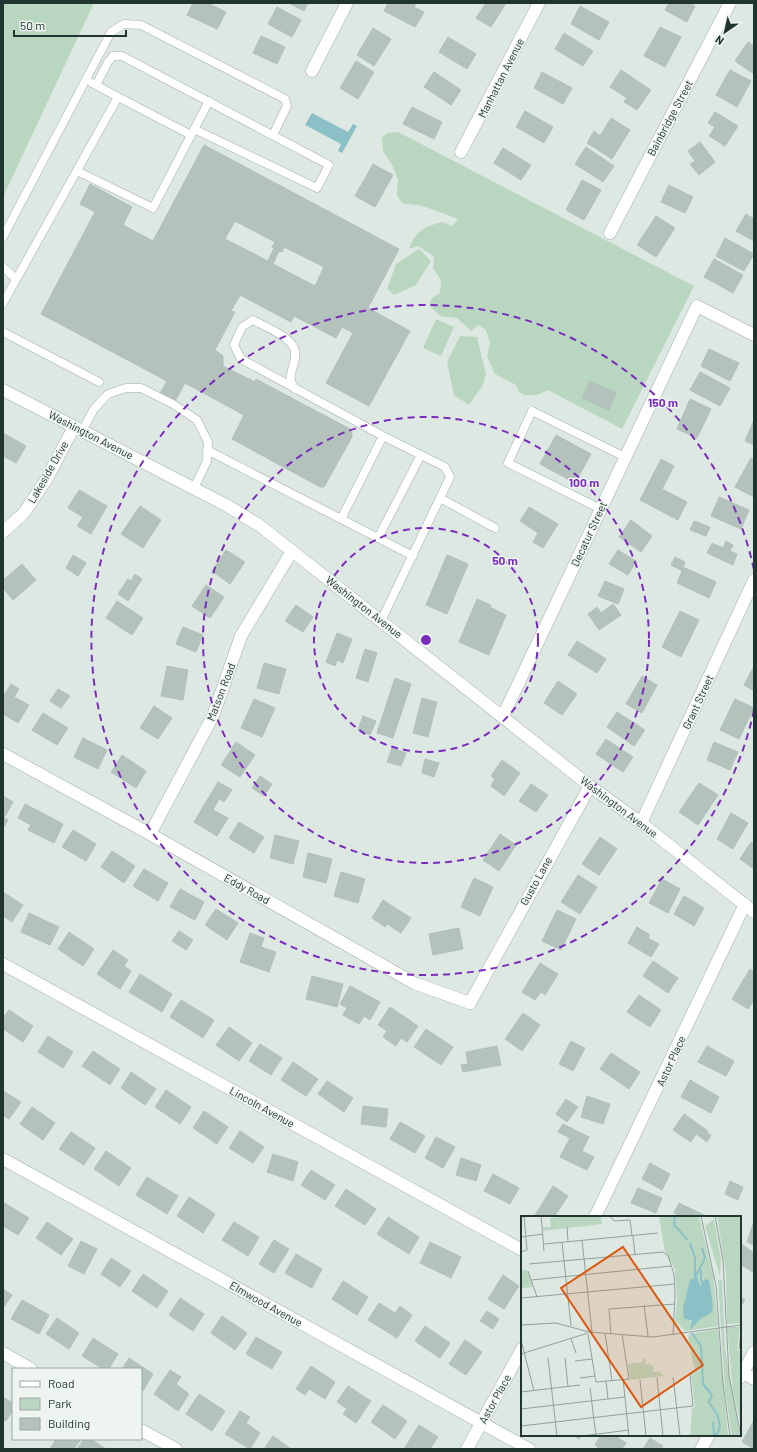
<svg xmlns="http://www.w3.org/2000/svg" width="757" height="1452" viewBox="0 0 757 1452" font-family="Barlow,sans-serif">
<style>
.green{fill:#b9d7c0}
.water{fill:#8cc0c7}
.building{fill:#b4c2bc;stroke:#b2c0ba;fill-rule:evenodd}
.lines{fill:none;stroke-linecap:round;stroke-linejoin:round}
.service-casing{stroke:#a2afaa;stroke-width:9}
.minor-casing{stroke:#a2afaa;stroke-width:13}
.tertiary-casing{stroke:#a2afaa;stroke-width:13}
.service{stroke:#fff;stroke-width:8}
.minor{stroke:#fff;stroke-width:12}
.tertiary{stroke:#fff;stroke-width:12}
.ring{fill:none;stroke:#7b2cbf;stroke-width:2;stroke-dasharray:7 5}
.labels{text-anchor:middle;stroke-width:3;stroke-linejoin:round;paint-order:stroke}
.street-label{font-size:11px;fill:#213530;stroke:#eef5f1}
.inset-river{fill:none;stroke:#8cc0c7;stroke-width:2}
.inset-road{fill:none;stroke:#92a09b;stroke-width:1}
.view{fill:#de570e;fill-opacity:0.15;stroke:#de570e;stroke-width:2}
.inset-edge{fill:none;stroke:#213530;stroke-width:2}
.centre{fill:#7b2cbf;stroke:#eef5f1;stroke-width:2}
.ring-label{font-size:12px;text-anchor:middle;font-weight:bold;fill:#7b2cbf;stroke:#eef5f1;stroke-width:3;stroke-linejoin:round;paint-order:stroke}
</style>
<rect width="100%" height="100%" fill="#dee8e3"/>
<path class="green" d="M3,3H94L3,197Z
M398,132L694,286L622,429L548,390L537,395H525L519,392L516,385L495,374L487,356L490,343L486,330L478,325L471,331L457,318L440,316L429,305L432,298L440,293L441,280L433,268L434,256L418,246L409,249C416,230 424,227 442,222L452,226L458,219L423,206L402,203L397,195L398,179L392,165L383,151L382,138L387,133Z
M419,249L431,261L416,285L394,295L387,289L396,264Z
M436,319L454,327L441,356L423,348Z
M460,336L477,337L486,374L483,385L469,405L454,395L447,362Z"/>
<path class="water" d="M312,113L348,132L353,124L357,126L342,153L338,151L341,144L305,125Z"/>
<path class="building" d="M193,3H207L226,12L217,29L187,15Z
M289,3H308L304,11Z
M388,3H416L414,7L424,12L415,27L384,11Z
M486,3H502L505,5L491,27L476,18Z
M669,3H689L695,6L687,22L665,10Z
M580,6L609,22L599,40L571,24Z
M277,7L301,20L292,37L268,24Z
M660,27L681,37L665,67L644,56Z
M373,28L391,39L374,66L357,55Z
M564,33L593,51L583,66L555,49Z
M261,36L285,47L277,64L253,53Z
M448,37L476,54L467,69L439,52Z
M748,42L754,46V74L735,61Z
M356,61L374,72L358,99L340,88Z
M621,70L651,90L637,110L624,102L627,98L610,87Z
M730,70L751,81L737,107L716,95Z
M434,72L461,90L451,105L424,87Z
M542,72L572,88L563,104L534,88Z
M412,107L442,122L434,139L403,124Z
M525,111L553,127L544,143L516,127Z
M715,112L738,126L725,146L709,136L715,127L708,123Z
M611,118L630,130L612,159L587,143L594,131L600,136Z
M700,142L715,162L699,175L690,164L695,161L688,151Z
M204,145L399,249L368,308L410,331L369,406L326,383L353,333L342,327L336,338L294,316L291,322L240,295L231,311L235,312L215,350L223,356V366L255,382L256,379L350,429L352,433V437L324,487H320L232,439L244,415L185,383L174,403L159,395L167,381L41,314L95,212L80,204L90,184L132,207L123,225L153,241ZM235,221L275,242L272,247L274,248L268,261L225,239ZM284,247L324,267L315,286L273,264L279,251L282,252Z
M586,147L614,166L603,182L575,164Z
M503,148L531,165L521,180L494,163Z
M373,164L393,175L375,207L355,196Z
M582,180L601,190L584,220L566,210Z
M669,185L693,197L685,213L661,202Z
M746,214L754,219V241L736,231Z
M656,216L675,228L656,257L637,245Z
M725,238L754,254L744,271L716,256Z
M714,259L743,275L733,293L704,277Z
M709,349L739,363L730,381L701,366Z
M700,372L730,388L720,406L690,390Z
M590,381L616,393L609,410L582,398Z
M690,399L711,409L697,438L677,429Z
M753,422H754V445L745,441Z
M3,433L26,446L16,463L3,456Z
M556,435L591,454L575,483L540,464Z
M751,458L754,460V497L735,487Z
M661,459L674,466L662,489L687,502L678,520L640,500Z
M79,490L107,506L91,534L77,526L83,517L68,508Z
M719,497L749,510L741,529L711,516Z
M140,506L161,520L143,548L121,534Z
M529,507L558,524L543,548L533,542L538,533L520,521Z
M631,520L652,536L641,552L619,537Z
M694,521L710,527L706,536L690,530Z
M726,541L733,545L730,551L737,554L733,565L707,553L712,543L723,548Z
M226,550L245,562L230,584L212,571Z
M618,550L636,561L628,575L609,564Z
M73,555L86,563L78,576L66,568Z
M447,555L468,564L447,614L426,605Z
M675,557L685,562L683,567L716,582L709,598L677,583L682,571L671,565Z
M22,564L36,580L13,600L3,588V580Z
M135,574L142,579L128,601L118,594L128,579L131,581Z
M605,581L624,589L618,604L598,596Z
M206,585L224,597L210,618L192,606Z
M477,599L491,605L490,607L506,615L489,655L459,642Z
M117,601L143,618L132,635L106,618Z
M613,604L621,615L599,630L588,614L597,607L601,613Z
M296,605L313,617L303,632L285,621Z
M680,611L699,620L681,657L662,647Z
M183,627L203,635L196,652L176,644Z
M337,633L352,639L343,663L337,660L335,666L326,662Z
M577,641L606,659L597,673L568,655Z
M365,649L377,653L368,682L356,678Z
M264,663L286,669L279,694L257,688Z
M167,666L188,670L183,700L161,696Z
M753,668H754V691L744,685Z
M642,676L657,685L642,713L626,704Z
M395,678L411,684L393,738L377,733Z
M558,681L577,694L562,715L544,703Z
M11,684L19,689L14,697L29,705L18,723L3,714V697Z
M58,689L70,696L61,708L50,701Z
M422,698L437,702L428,737L413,733Z
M254,699L275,708L262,737L241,728Z
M735,699L754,708L739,739L720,730Z
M154,706L172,718L158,739L140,728Z
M617,712L645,730L634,746L607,727Z
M43,713L68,728L57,745L32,730Z
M363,716L376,721L370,735L358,730Z
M83,738L107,750L98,769L74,757Z
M606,739L633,757L623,772L596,754Z
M236,742L255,755L240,777L221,765Z
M714,742L738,752L730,770L707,760Z
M392,748L406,753L401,766L387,762Z
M122,755L146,771L136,788L111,772Z
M425,759L439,763L434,777L422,773Z
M502,760L520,773L504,796L491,786L495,779L491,776Z
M260,776L272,784L264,796L252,788Z
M218,782L232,790L224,802L219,799L213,810L228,818L217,836L194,822Z
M699,783L718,795L698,825L679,812Z
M531,784L548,795L536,812L519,801Z
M3,796L13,802L4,818L8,820L3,828Z
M25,804L63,824L54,843L28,830L31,825L18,818Z
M731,813L748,823L733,849L717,839Z
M239,822L264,837L254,853L229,838Z
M73,830L96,844L86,861L62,847Z
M500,834L516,845L499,871L483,860Z
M275,835L299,841L293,864L270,858Z
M600,837L617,849L599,875L582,864Z
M751,842L754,844V869L740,859Z
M112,851L135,866L124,883L101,867Z
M308,853L332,859L326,883L303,877Z
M144,869L168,883L158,901L133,886Z
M341,872L365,879L358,903L334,896Z
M578,875L597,887L580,914L561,902Z
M474,878L493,887L480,916L461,907Z
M662,879L680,889L668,913L649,903Z
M180,889L204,902L195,920L170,907Z
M3,892L23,905L12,922L3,916Z
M684,896L704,908L694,926L674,914Z
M383,900L411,918L401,933L387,924L385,927L372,918Z
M216,909L238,923L227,940L205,925Z
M557,910L576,919L561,950L542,941Z
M29,913L59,927L50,945L21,932Z
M637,927L650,935L648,938L659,944L651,957L628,943Z
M459,928L463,949L433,955L429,934Z
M179,931L193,940L186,950L172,941Z
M69,932L94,949L83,966L58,949Z
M250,933L264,938L261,947L276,952L269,972L240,962Z
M113,950L128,960L124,966L131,971L120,989L97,974Z
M653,961L678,978L668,993L643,976Z
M540,963L558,974L545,995L541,992L535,1000L522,992Z
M750,969L754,972V1000L748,1009L732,999Z
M140,974L172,994L162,1012L129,992Z
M312,976L343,984L337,1007L306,999Z
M350,986L380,1002L370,1020L364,1016L359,1024L343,1015L347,1008L340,1004Z
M639,995L661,1010L650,1027L627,1012Z
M181,1000L214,1020L203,1038L170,1017Z
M390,1007L418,1026L407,1042L401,1038L396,1046L383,1037L387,1031L378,1025Z
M9,1010L33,1026L23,1042L3,1029V1018Z
M523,1013L540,1025L522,1051L505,1039Z
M229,1027L252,1043L239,1061L216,1045Z
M426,1029L453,1047L441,1065L414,1047Z
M48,1036L73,1052L63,1068L38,1052Z
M571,1041L585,1048L573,1071L559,1064Z
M260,1044L282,1058L271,1075L249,1061Z
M497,1046L501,1065L463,1072L461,1065L468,1064L466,1052Z
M707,1046L734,1061L726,1076L698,1062Z
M93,1051L120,1069L110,1085L82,1066Z
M611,1053L640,1072L629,1089L600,1069Z
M293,1062L318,1079L306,1096L281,1080Z
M131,1072L156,1089L145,1105L121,1088Z
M690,1080L719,1097L711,1113L681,1097Z
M327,1081L353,1098L344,1112L318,1094Z
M166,1090L191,1107L180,1124L155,1107Z
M3,1091L21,1102L9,1119L3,1115Z
M587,1096L610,1104L603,1124L581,1117Z
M566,1099L578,1107L567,1122L556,1114Z
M363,1106L388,1109L386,1127L361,1124Z
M32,1107L55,1123L43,1140L20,1124Z
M204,1111L228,1127L217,1144L193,1128Z
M684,1114L708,1131L707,1133L711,1135L707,1142L696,1134L691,1142L673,1130Z
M400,1122L425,1136L415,1153L390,1139Z
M563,1124L589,1137L582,1151L594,1157L587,1170L560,1157L570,1138L558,1132Z
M240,1131L264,1147L253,1163L229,1148Z
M71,1132L95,1148L84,1165L59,1149Z
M436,1137L455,1147L443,1168L425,1158Z
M106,1151L131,1168L119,1186L94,1169Z
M273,1154L298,1162L293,1181L267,1172Z
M461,1158L481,1165L476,1181L456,1175Z
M650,1163L670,1174L662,1190L642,1179Z
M311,1170L335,1185L325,1200L301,1185Z
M493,1174L519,1188L510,1204L484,1191Z
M147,1177L178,1196L167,1214L136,1195Z
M730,1181L743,1187L738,1200L725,1194Z
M553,1186L568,1196L554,1217H534Z
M638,1188L662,1198L656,1213L631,1203Z
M346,1189L376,1209L365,1225L335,1206Z
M189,1197L215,1214L203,1233L177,1216Z
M3,1202L29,1218L18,1235L3,1226Z
M679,1203L706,1216V1217H684L674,1213Z
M388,1217L419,1237L409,1254L377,1234Z
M47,1222L73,1239L61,1255L36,1238Z
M234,1222L259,1237L248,1256L222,1240Z
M753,1224H754V1245L747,1242Z
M274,1240L289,1249L274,1273L259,1264Z
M81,1241L97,1249L84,1274L68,1266Z
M430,1242L461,1257L451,1278L420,1263Z
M740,1243L754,1253V1273L740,1264Z
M296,1254L322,1269L312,1288L285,1273Z
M111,1258L131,1271L120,1287L101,1274Z
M143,1274L168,1291L157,1308L132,1291Z
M503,1275L519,1286L504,1309L488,1299Z
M343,1281L368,1297L357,1315L332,1299Z
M3,1289L12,1295L3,1308Z
M740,1296L745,1300L740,1308Z
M180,1298L204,1314L193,1331L169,1315Z
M22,1300L49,1315L39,1334L11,1319Z
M379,1303L395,1313L400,1306L412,1315L397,1338L368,1320Z
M487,1311L499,1319L493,1329L480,1321Z
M222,1316L247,1333L235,1350L211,1333Z
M57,1318L79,1333L69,1349L46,1334Z
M425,1326L450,1343L440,1358L415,1341Z
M256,1337L282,1352L272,1369L246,1354Z
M93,1338L118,1354L109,1369H103L82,1356Z
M465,1340L482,1352L466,1375L449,1364Z
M129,1358L153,1374L143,1391L141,1390V1369H122Z
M311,1366L335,1382L325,1399L309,1389L305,1395L296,1389Z
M170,1370L181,1377L176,1384L189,1394L178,1411L154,1394Z
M348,1386L371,1401L356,1423L343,1414L347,1409L337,1402Z
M199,1394L225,1411L212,1431L186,1414Z
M3,1397L13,1403V1410L6,1421L3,1419Z
M383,1405L407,1421L395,1439L371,1422Z
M240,1411L250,1417L246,1423L260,1433L250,1449L225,1434Z
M754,1420V1449L742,1442Z
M419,1425L438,1437L430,1449H404Z
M573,1435H581L579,1439Z
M601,1435H614L626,1443L622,1449H600L595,1445Z
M273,1436L291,1449H264Z
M650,1438L663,1446L661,1449H643Z
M56,1439H81L74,1449H50Z
M84,1439H91L106,1449H77Z"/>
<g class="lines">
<defs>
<path id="service" d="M96,85L108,62L113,56H122L329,165L317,188L194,129
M118,97L191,135
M77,171L153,208L209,101
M3,237L111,32L124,24L141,25L285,99L287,106L273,135
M3,267L16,279
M3,303L118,97L92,83
M3,332L99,382
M295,389C283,375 300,363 294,348C289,336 264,326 253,320L242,327L234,345L241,359L383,436
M82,431L94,409L108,394L126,388H141L173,404L197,420L208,442L207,461L194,488
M207,450L413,556
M440,498L495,528
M601,509L508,463L532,411L625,457
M341,519L383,436L445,467L450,477L381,621
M378,538L421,455"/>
<path id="minor" d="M312,71L347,3
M461,152L539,3
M610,233L730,3
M3,532L24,513L46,480L74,427
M503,716L697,306L754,335
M3,754L150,834L414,983L470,1003L590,786
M641,823L754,580
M150,834L213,716L241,636L292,551
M3,964L522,1250
M3,1159L529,1449
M595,1217L745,904
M3,1353L31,1369
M740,1371L754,1379
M740,1378L754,1352
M141,1430L176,1449
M467,1449L522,1349
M701,1449L709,1435"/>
<path id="tertiary" d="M3,390L226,505L259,525L590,786L641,823L754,912"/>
</defs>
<use href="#service" class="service-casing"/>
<use href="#minor" class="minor-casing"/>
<use href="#tertiary" class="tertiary-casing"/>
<use href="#service" class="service"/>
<use href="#minor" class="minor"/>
<use href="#tertiary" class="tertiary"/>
</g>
<g class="ring">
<circle cx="426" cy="640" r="112"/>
<circle cx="426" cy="640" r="223"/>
<path d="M754 710A335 335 0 1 1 754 570"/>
</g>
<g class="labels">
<g class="street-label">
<text transform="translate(501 78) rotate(-63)" y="4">Manhattan Avenue</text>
<text transform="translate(670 118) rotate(-62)" y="4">Bainbridge Street</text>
<text transform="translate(91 435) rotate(27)" y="4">Washington Avenue</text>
<text transform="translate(48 472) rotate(-60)" y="4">Lakeside Drive</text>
<text transform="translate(589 534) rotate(-65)" y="4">Decatur Street</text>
<text transform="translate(364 607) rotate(38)" y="4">Washington Avenue</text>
<text transform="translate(221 692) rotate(-69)" y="4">Matson Road</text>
<text transform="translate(698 702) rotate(-65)" y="4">Grant Street</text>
<text transform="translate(619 807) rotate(37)" y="4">Washington Avenue</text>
<text transform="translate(536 881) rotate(-61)" y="4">Gusto Lane</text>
<text transform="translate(247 889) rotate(29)" y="4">Eddy Road</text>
<text transform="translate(671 1061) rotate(-65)" y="4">Astor Place</text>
<text transform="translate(262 1107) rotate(29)" y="4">Lincoln Avenue</text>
<text transform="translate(266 1304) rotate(29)" y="4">Elmwood Avenue</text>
<text transform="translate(495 1399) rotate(-61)" y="4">Astor Place</text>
</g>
</g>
<g transform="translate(521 1216)">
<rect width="220" height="220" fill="#dee8e3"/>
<path d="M48,0H80L81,8L22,15V11H30L29,2ZM138,0H178L192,59L197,110L164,115L154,105L156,86L154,53L144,36ZM196,0H220V107L206,108L205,57ZM193,3L200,43L199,61L184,10ZM6,54L12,71L0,72V55ZM197,64H201L204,132L219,220H211L204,175ZM206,111H219L216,134L220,135V209L212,176ZM197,113L207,220H169L171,192L174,191L170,157L174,156L167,121L168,118ZM121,142L125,144L124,149L128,148L126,145L132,151L134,147L132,156L138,155L143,160L109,164L107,148L122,146Z" fill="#b9d7c0"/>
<path d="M176,61L179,70L184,63L188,64L192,90L191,96L179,103L169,114L171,104L163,103L162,92L169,64Z" fill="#8cc0c7"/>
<path class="inset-river" d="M154,0L153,9L167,24M169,27L174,42V61M180,54V65L185,67M174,62L184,42L181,32M171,117L180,130L182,168L191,179L188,186L197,200L199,211L195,220M192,206L193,220"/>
<path class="inset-road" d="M20,0L23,35M89,0L93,5L109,4L111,20M180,0L195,70L202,167L209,220M194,0L202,44L208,160L220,220M46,11L47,25M112,20L114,38M0,21L22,18M61,24L71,116M41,26L50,110M23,28L137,17M0,36L6,34L3,0M8,48L142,36L147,40L153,58L154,80L152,118M7,55L16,81M10,64L150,50M0,82L154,68M123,89L127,120M0,109L35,107L68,116L132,121L220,109M84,117L91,165M67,118L75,166L108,163L101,118M90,118L88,93L154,88M50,123L55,137M0,124L13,175M218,133L220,117M0,138L67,117M27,142L36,220M44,142L47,171M54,145L71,143M152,161L159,220M59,162L74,160M136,162L142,220M102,163L108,220M119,164L125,220M85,165L87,183M69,172L75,220M0,176L59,169M0,193L104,181M0,210L172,190L169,158M61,220L108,214"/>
<path class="view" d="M102,31L182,149L120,191L40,72Z"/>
<rect width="220" height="220" class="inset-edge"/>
</g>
<circle cx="426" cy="640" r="6" class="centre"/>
<g class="ring-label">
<text x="663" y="407">150 m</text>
<text x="584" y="487">100 m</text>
<text x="505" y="565">50 m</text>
</g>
<rect width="757" height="1452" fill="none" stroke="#213530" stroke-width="8"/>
<rect x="12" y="1368" width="130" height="72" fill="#eef5f1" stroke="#9ca8a4"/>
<rect x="20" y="1381" width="20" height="6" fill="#ffffff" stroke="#9ca8a4"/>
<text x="48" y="1388" font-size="12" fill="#213530">Road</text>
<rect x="20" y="1398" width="20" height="12" fill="#b9d7c0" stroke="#9ca8a4"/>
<text x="48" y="1408" font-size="12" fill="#213530">Park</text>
<rect x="20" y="1418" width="20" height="12" fill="#b4c2bc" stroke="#9ca8a4"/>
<text x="48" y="1428" font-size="12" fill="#213530">Building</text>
<g transform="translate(725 32) rotate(214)" stroke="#eef5f1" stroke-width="3" paint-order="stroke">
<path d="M0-3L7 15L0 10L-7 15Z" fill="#213530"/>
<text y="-6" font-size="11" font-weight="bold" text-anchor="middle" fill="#213530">N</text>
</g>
<path d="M14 30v6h112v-6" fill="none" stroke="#213530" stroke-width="2"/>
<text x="20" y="30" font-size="12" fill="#213530" stroke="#eef5f1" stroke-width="3" paint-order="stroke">50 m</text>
</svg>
